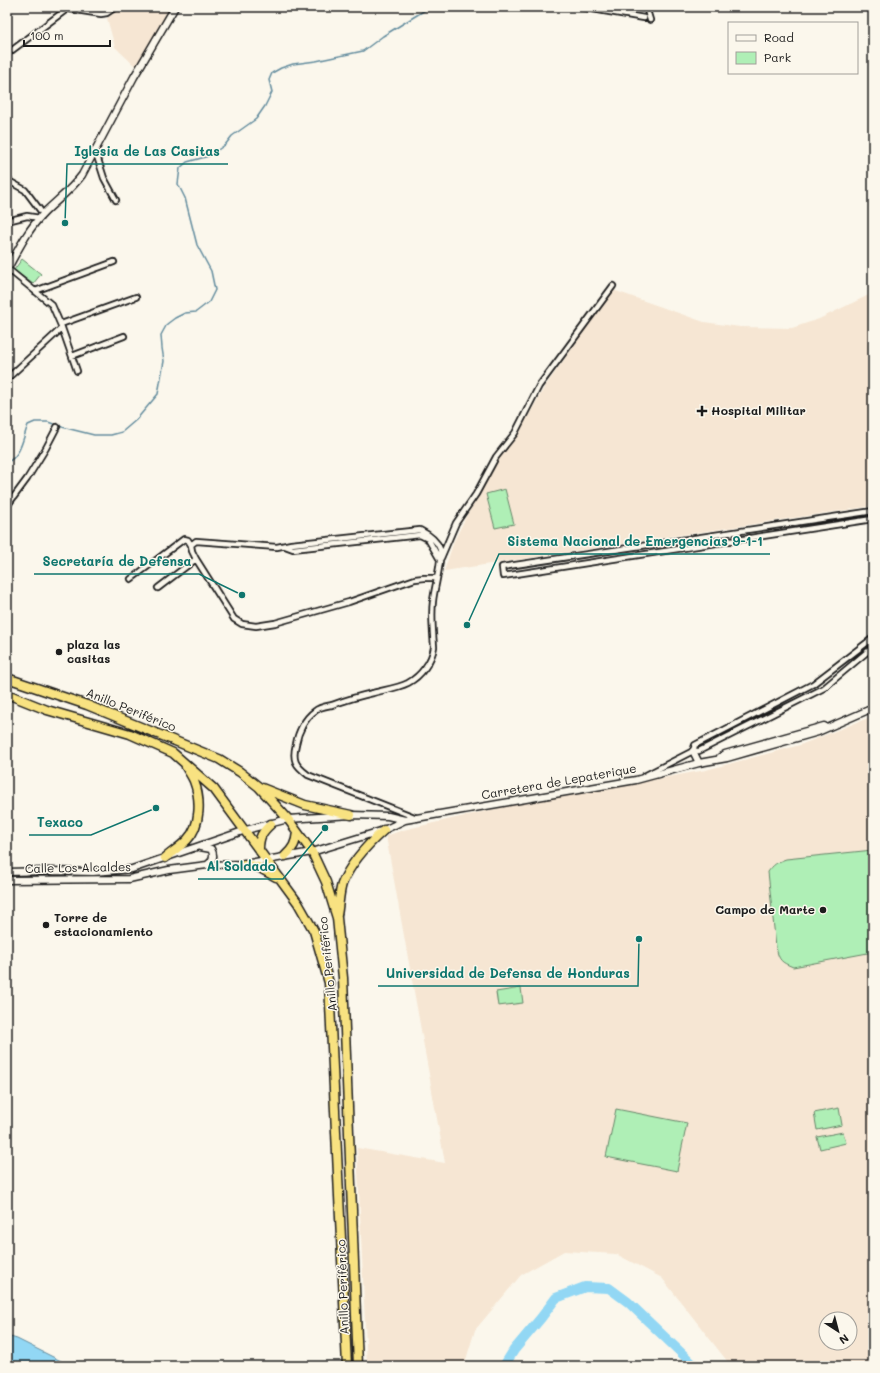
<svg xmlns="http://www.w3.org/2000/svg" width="880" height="1373" viewBox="0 0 880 1373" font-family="Mali,sans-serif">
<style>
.built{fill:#f6e6d3;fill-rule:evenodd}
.green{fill:#afefb6;stroke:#668669}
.water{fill:#92d7f4;stroke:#638c9e}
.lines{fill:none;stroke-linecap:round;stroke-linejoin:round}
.stream{stroke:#638c9e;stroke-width:1.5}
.river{stroke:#92d7f4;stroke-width:10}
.street-casing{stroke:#1c1c1c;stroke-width:8}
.secondary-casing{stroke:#1c1c1c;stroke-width:9}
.highway-casing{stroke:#1c1c1c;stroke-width:11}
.street{stroke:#fbf7ec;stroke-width:4.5}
.secondary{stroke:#fbf7ec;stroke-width:6}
.highway{stroke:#f8e281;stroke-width:8}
.poi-dot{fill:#1c1c1c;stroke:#fbf7ec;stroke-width:1.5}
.labels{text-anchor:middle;stroke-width:3;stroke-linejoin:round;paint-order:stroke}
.poi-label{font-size:12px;font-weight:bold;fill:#1c1c1c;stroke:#fbf7ec;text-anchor:start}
.street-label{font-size:12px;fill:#1c1c1c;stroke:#fbf7ec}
.leader{fill:none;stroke:#0f766e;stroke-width:1.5}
.callout-dot{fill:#0f766e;stroke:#fbf7ec;stroke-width:1.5}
.callout-label{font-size:13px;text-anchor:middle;font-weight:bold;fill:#0f766e;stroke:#fbf7ec;stroke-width:3;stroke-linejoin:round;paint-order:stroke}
</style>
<rect width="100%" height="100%" fill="#fbf7ec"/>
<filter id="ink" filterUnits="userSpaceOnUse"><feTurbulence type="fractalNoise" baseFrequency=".025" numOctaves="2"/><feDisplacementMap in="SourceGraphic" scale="8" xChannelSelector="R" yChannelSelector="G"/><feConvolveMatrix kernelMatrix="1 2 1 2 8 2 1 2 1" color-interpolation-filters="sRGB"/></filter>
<g filter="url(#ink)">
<path class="built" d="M122,7H173L136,67L115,47L107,18Z
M613,290L704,322L740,327L792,328L819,319L873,293V506L444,571L454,541L469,511L500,457L518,434L544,388Z
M873,716V1366H731L662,1278L616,1254L564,1251L521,1275L475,1330L464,1366H367L357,1148L445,1163L386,836L403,830L508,806L706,770L800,745ZM826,1319H850V1343H826Z"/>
<path class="green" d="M22,259L41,274L33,284L14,270Z
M505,489L514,524L495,528L486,494Z
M873,850V952L793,967C781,962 779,961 776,947L768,872C773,865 777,862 786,859Z
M521,988L523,1003L498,1006L496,992Z
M839,1108L842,1125L817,1130L814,1113Z
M616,1109L687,1123L677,1171L606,1157Z
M843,1132L846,1143L820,1149L817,1137Z"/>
<path class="water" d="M7,1336L17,1339L71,1366H7Z"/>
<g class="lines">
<path class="stream" d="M7,462C21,457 23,437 28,425L35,422H48L62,427L94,435H111L122,432L136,420L158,394L164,361L162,348L161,335L167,324L175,318L185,313L196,312L209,302L215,290L211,271L197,245L185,198L178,184L180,168L187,162L209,156L225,145L232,136L256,119L265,106L272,92L269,80L272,73L281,68L293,64L316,61L363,51L383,36L430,7"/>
<path class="river" d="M504,1366L514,1350L541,1318L556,1298L585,1287L609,1288L628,1302L695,1366"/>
<defs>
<path id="street" d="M57,7L101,14L107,13L116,7
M581,7L644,18
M646,7L650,20
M7,54L67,9
M95,150L104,178L116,200
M7,180L25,190L43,214
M7,221L27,216L40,218
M8,269L52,305L62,328L77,371
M35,291L114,262
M61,324L136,297
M72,356L124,336
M10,376L62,328
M7,506L27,479L46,448L57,427
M873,511L502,567L503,576L873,519
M285,546L293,549L420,535L428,539L439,558
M441,558L456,523L476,494L496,457L515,433L539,386L613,286
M131,579L184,539L188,540L191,545
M158,588L196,559
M693,751L695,745L813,684L873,638
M644,776L693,751H699L824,688L873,647
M417,818L308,775C295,765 292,760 296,744C298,732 305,718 315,711C319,707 327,706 332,705C346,700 359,696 373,693C384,690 398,688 408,683C421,676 432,661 434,647C433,632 431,616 433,601C434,588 443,559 440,549C437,540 428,534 420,530L291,544L277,547L196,541L191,545L192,551L196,559L234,619L242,624L256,626L275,623L349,602L415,579L424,578H436"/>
<path id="secondary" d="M7,270C18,250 28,229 44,213C57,200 71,190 82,175L134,77L175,7
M693,751L699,763
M720,757L725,754L824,726
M200,847L211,849C215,856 213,861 207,865
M7,872L49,871L93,872L132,869L246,830L288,819L351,815L388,816L405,820
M7,880L129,879L169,870L207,865L244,864L312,852L384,830L405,820L636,780L699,763L727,758L818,732L873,708"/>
<path id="highway" d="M7,678L87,705L219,759L240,772L259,787L288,819L312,852L326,882L337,918L343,978L358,1366
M7,694L47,710L130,734L173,753L214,789L298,903L314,931L329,983L347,1366
M262,788L305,805L351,815
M259,849C259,837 262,832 271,824
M285,856C293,849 296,843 297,832
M165,858C172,852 180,847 187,840C201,826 201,799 194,781C192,776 189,772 186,767
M244,864L258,867L276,877
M337,915C339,905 339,893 342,884C351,862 367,845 384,830"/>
</defs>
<use href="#street" class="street-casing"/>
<use href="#secondary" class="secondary-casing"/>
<use href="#highway" class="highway-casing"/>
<use href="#street" class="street"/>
<use href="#secondary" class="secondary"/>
<use href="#highway" class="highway"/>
</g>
</g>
<g class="poi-dot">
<path d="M700 405h4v4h4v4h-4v4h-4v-4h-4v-4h4z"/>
<circle cx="59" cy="652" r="4"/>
<circle cx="823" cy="910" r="4"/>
<circle cx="46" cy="925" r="4"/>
</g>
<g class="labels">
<g class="poi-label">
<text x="711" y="415">Hospital Militar</text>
<text x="67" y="649">plaza las<tspan x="67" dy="14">casitas</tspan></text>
<text x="815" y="914" text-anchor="end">Campo de Marte</text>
<text x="54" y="922">Torre de<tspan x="54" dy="14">estacionamiento</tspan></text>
</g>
<g class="street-label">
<text transform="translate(131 710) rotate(22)" y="4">Anillo Periférico</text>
<text transform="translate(559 782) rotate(-10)" y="4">Carretera de Lepaterique</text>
<text transform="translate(78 868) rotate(-1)" y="4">Calle Los Alcaldes</text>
<text transform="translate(328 964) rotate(-96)" y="4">Anillo Periférico</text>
<text transform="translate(343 1287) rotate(-92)" y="4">Anillo Periférico</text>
</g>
</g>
<path class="leader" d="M65 223L67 164H228M467 625L499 554H770M242 595L199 574H34M156 808L91 835H29M325 828L283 879H198M639 939L638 986H378"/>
<g class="callout-dot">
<circle cx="65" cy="223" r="4"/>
<circle cx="467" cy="625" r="4"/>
<circle cx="242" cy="595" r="4"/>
<circle cx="156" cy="808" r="4"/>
<circle cx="325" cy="828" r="4"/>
<circle cx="639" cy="939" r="4"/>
</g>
<g class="callout-label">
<text x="147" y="156">Iglesia de Las Casitas</text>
<text x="635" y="546">Sistema Nacional de Emergencias 9-1-1</text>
<text x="117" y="566">Secretaría de Defensa</text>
<text x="60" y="827">Texaco</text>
<text x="241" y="871">Al Soldado</text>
<text x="508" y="978">Universidad de Defensa de Honduras</text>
</g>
<rect width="880" height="1373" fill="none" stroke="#fbf7ec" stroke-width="24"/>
<rect x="12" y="12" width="856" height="1349" fill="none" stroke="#1c1c1c" stroke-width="1.5" filter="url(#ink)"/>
<rect x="728" y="22" width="130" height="52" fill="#fbf7ec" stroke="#a29f99"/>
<rect x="736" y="35" width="20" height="6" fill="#fbf7ec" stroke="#a29f99"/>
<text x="764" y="42" font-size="12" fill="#1c1c1c">Road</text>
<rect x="736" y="52" width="20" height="12" fill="#afefb6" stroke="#a29f99"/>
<text x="764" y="62" font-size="12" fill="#1c1c1c">Park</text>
<g transform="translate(838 1331) rotate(144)"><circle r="19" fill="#fbf7ec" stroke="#a29f99"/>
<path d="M0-3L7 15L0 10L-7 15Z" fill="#1c1c1c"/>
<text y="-6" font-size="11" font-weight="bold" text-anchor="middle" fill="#1c1c1c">N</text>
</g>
<path d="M24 40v6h86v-6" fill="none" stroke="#1c1c1c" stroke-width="2"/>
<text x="30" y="40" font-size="12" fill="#1c1c1c" stroke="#fbf7ec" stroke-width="3" paint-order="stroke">100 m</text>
</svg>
